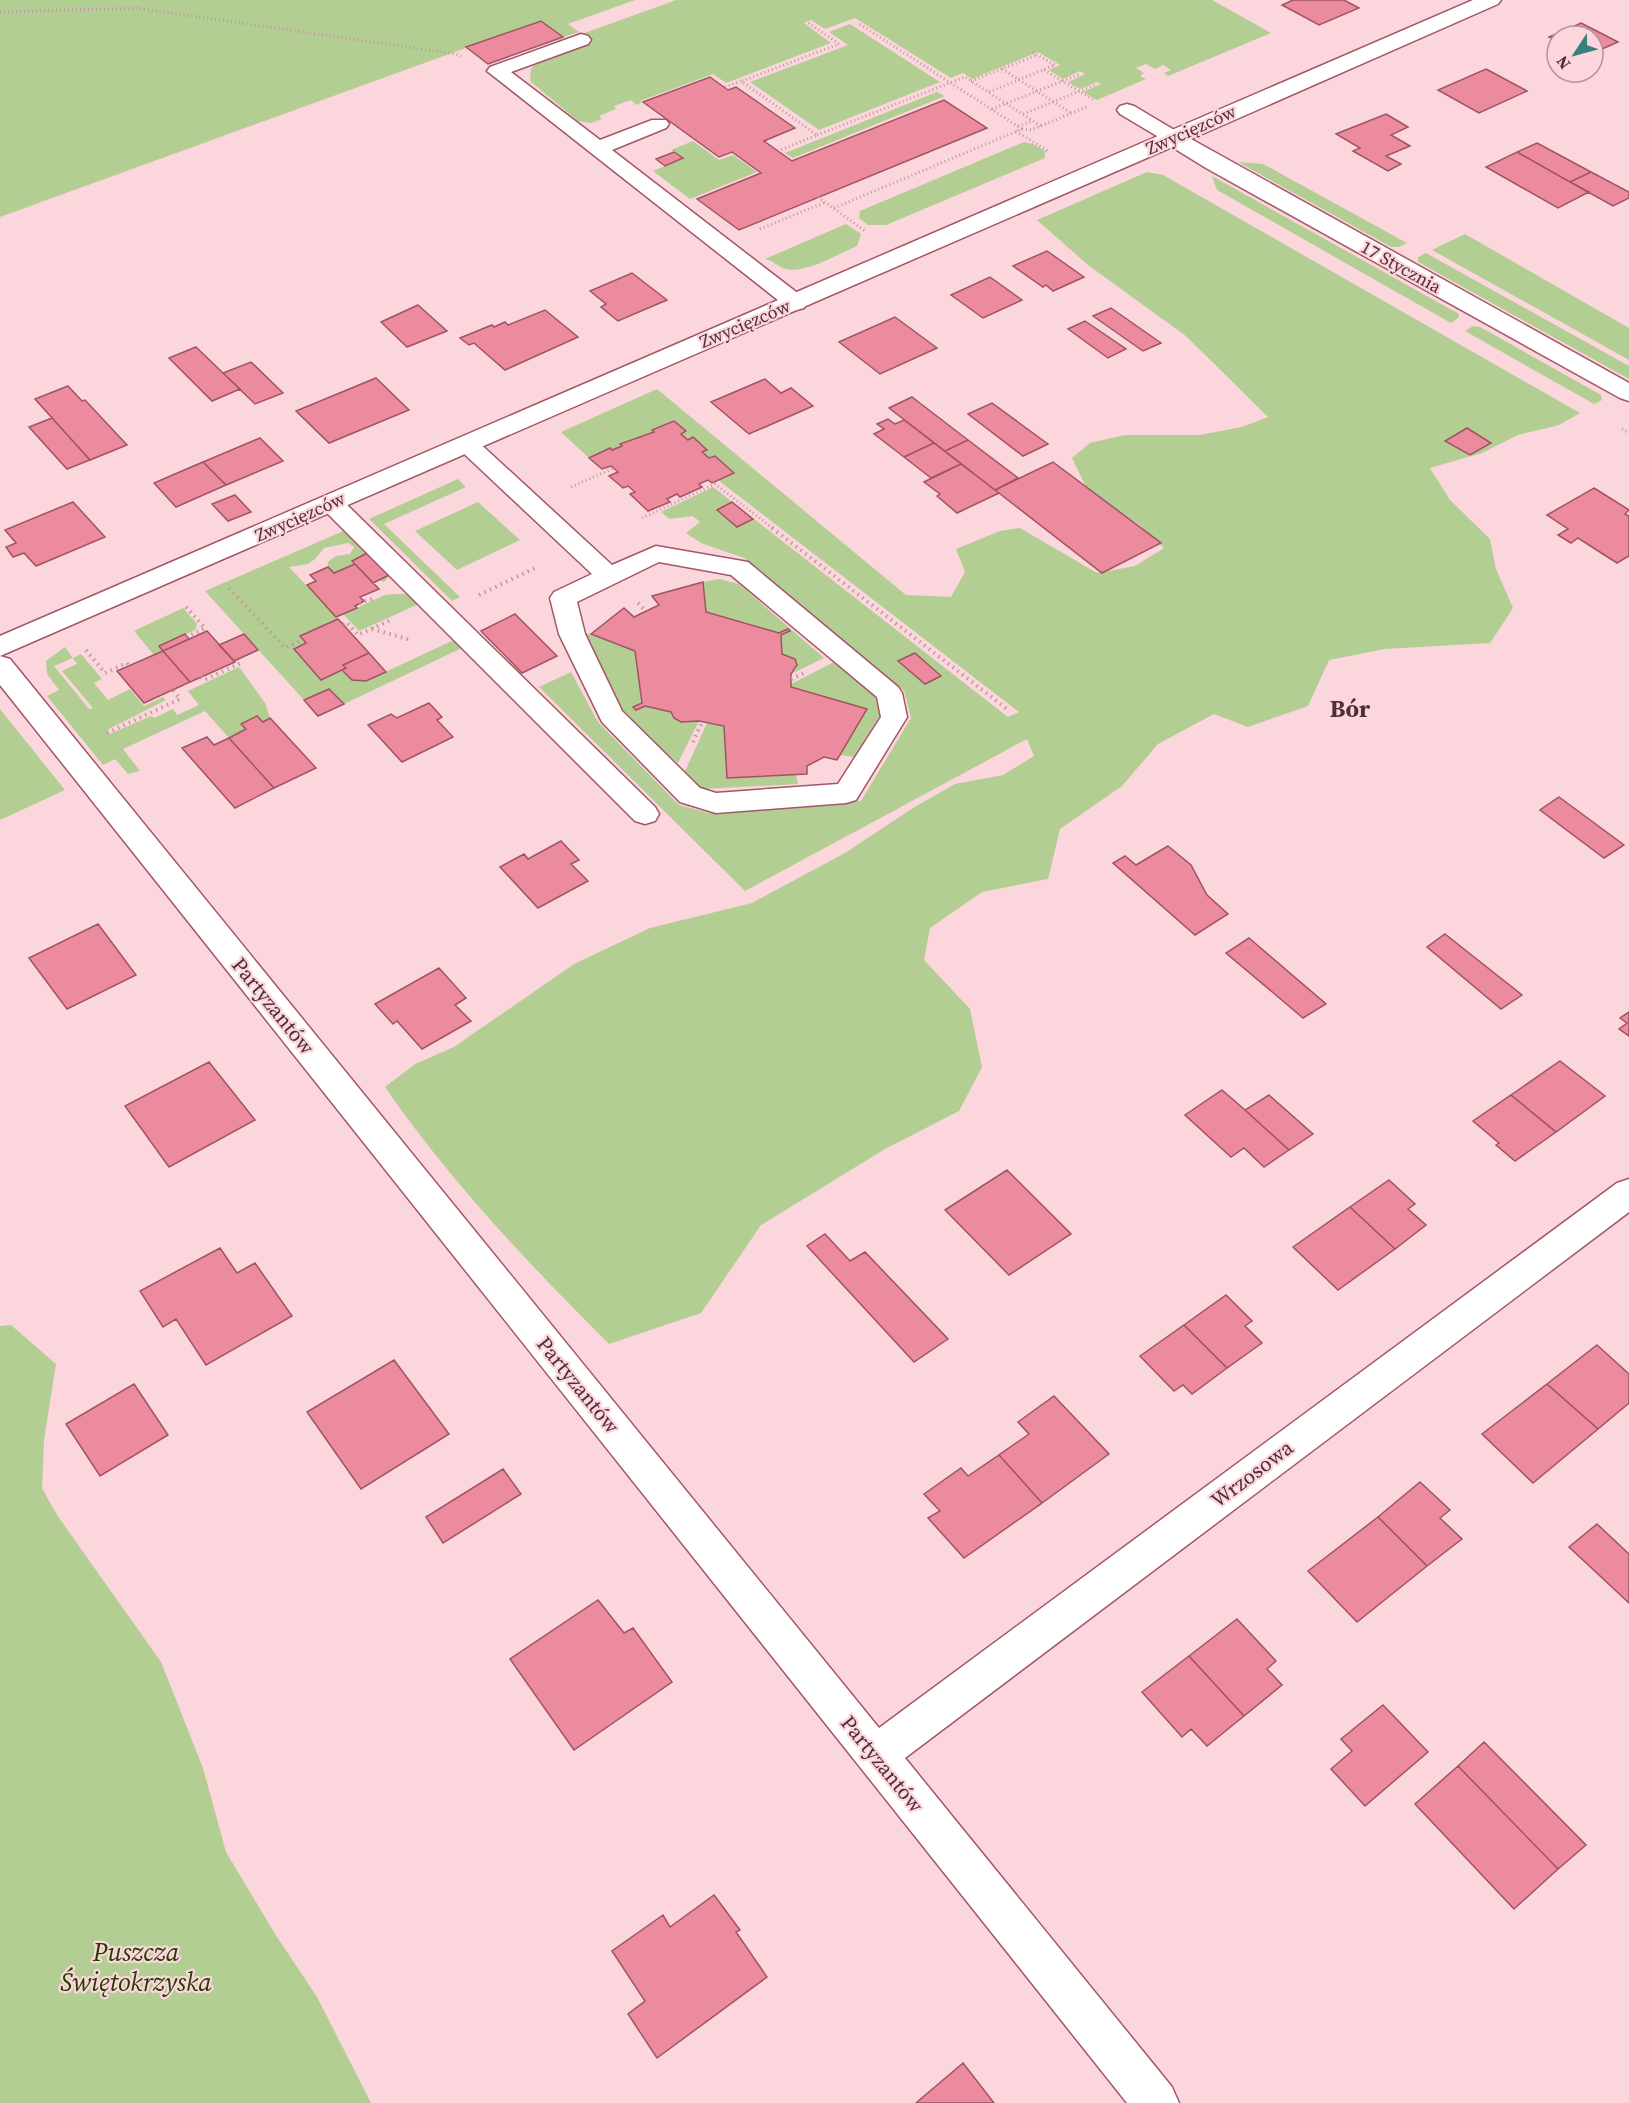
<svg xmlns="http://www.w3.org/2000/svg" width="1629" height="2103" viewBox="0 0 1629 2103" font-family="'Source Serif 4',serif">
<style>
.green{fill:#b3ce92;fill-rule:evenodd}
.building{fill:#eb8b9d;stroke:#a15363;stroke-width:1.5}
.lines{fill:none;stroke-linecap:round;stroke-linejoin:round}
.service-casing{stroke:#a45666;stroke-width:3}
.minor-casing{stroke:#a45666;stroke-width:3}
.path-far1{stroke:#be9aa0;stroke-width:3;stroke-dasharray:1 3;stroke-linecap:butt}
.path{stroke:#be9aa0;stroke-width:4;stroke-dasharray:1.5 4.5;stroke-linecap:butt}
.service{fill:#fff;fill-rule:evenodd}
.minor{fill:#fff;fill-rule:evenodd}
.labels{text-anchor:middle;stroke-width:4.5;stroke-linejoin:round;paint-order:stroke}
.far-street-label{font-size:18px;fill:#502e34;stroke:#fbd6dc}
.street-label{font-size:21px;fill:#502e34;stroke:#fbd6dc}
.quarter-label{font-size:24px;font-weight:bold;fill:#502e34;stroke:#fbd6dc}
.near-park-label{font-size:26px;font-style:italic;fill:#273d00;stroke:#fbd6dc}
</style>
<rect width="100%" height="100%" fill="#fbd6dc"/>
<path class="green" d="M0,0H635L568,24L579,32L563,37L540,21L0,217Z
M676,0H1212L1271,33L1168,76L1164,73L1171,70L1163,65L1155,69L1146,64L1136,68L1144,73L1140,76L1146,79L1097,100L1083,92L1101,84L1097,82L1080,89L1068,82L1085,74L1080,71L1063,79L1049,70L1060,65L1038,52L972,79L963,73L951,78L855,18L825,29L811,20L804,23L831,43L726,83L713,74L640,101L641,103L637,105L631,100L614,106L616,109L599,116L602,119L591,123L578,121L530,81L531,69L534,65L593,42L582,34Z
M850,24L940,82L819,130L750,82L848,45L829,32Z
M937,92L945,96L793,158L785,153Z
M693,141L719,160L733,155L757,172L690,199L653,171L682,159L671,150Z
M1024,142L1033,144L1045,151V158L886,225H868L859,218L860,211Z
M1238,162L1263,164L1407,243L1399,247H1391Z
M1147,172L1163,175L1580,413L1559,425L1518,435L1482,453L1430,468L1450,500L1490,539L1496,569L1513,608L1490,643L1385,649L1329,660L1308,706L1248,727L1214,714L1158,744L1122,786L1060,829L1048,879L982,892L930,928L924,960L970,1009L982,1067L959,1111L885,1149L761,1225L701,1313L609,1344C529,1264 449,1180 385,1087L415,1064L454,1047L574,964L650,928L752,903L845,853L913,808L955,784L1003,775L1034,756L1027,739L745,891L539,687L571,672L598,722L679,805L709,813L861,801L911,718L904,691L744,558L701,543L686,533L700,522L693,516L670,519L661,512L713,487L1008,717L1019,712L718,480L709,458L702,452L707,449L693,438L688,440L681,434L686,431L653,430L654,432L620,444L622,446L612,450L610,449L589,458L561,432L657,389L906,595L951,597L965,572L956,549L1000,531L1020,528L1097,573L1135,566L1164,548L1138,524L1088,491L1072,458L1090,443L1125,435H1200L1242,427L1268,417L1186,336L1088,265L1037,220Z
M1212,176L1459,314L1458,318L1451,323L1217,190Z
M846,224L861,234L857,246C839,254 804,274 786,269C778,267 773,260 765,259Z
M1465,234L1629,328V360L1432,250Z
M1426,253L1629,366V379L1418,262V257Z
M1473,326L1480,327L1601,395L1602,400L1594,404L1465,331Z
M458,479L466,487L384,524L460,597L452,601L369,519Z
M478,502L520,540L457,570L415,531Z
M348,529L392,573L384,582L379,580L389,575L367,553L352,560L355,564L334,573L328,567V562L336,556L350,554L354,547L348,543L324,548L315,559L308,564L289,567L338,619L300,636L306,643L321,680L342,670L352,680L366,681L456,639L464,647L344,704L329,689L304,700L205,591Z
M719,579L739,584L824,658L791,674L796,669L795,659L782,654L781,635L790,632L788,629L779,633L706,612L703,582Z
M395,594H408L421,603L359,631L343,614L385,595Z
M183,608L197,624L195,630L159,646L163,651L154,655L134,631Z
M583,632L635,651L642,703L645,706L671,712C676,724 687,723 699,721L678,763L622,715Z
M65,647L73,658L81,654L102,679L94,683L108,700L130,689L144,706L163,697L166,700L107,730L110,734L151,716L154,718L173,709L177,715L199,705L188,691L239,667L265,703L270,718L263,722L241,724L246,729L229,738L205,711L123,749L140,771L128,774L115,759L103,765L47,696L59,690L47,674L46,661ZM73,658L77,664L62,671L93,708L89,709L54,666Z
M834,662L875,696L880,715L854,757L840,755L867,709L791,687V684Z
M0,709L65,790L0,820Z
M707,723L724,726L727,778L796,775L798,784L702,789L685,771Z
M11,1325L56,1364L44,1440L42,1488L57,1515L161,1662L203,1768L226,1852L277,1937L317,1997L371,2103H0V1326Z"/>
<path class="building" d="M1293,0H1344L1359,8L1319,25L1282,5Z
M541,21L563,37L488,64L466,47Z
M1581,23L1618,42L1593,53V36H1557V41L1549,37Z
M1486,69L1527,91L1479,113L1438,90Z
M710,77L728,90L736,87L795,128L764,141L792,161L944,100L987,128L739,230L697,199L761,173L732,152L719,157L643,102Z
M1386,114L1408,127L1391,135L1410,146L1386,156L1401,164L1388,171L1353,151L1360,148L1336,134Z
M1537,143L1591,172L1570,182L1517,152Z
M674,152L683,158L665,166L656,159Z
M1517,152L1570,182L1589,192L1558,208L1486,167Z
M1591,172L1629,192V198L1613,206L1570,182Z
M1047,251L1084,277L1053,291L1046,285L1043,287L1013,266Z
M632,273L667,300L618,321L601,307L606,304L590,291Z
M990,277L1022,300L983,318L951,295Z
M418,305L447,331L407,347L381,322Z
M1111,308L1161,343L1143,351L1093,316Z
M545,310L578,337L505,370L474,343L469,345L460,338L492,325L494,327L505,322L508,325Z
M895,317L937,348L880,374L839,342Z
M1085,321L1126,349L1108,358L1068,329Z
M196,347L223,373L240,389L212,401L169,358Z
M251,362L283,393L255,404L223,373Z
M376,378L409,410L329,443L296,411Z
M765,379L781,393L791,388L813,406L749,434L711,402Z
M68,386L82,401L85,400L127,445L90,460L35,399Z
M912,397L968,440L945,451L889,408Z
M992,403L1048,444L1023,456L968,414Z
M52,418L90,460L67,469L29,427Z
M888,419L895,424L904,420L934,443L904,457L874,434L884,429L877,424Z
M674,421L686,431L681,434L688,440L693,437L707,450L702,452L709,458L715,456L734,473L712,483L708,480L699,484L702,487L680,497L677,494L667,499L670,502L648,511L630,494L635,492L628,486L623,488L609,476L618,472L611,466L602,469L589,458L610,448L612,450L622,446L620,444L654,432L652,430Z
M1467,428L1491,443L1470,455L1445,441Z
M260,438L283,461L226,485L203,462Z
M968,440L1018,478L995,490L945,451Z
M934,443L961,464L931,478L904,457Z
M203,462L226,485L176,507L154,483Z
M1053,462L1161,543L1102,573L995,490Z
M961,464L999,493L957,513L937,496L940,494L924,482Z
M1594,488L1629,510L1625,514L1629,516V556L1617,563L1578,538L1571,543L1558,535L1568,529L1547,515Z
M235,495L251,512L228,521L212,504Z
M73,502L105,537L36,566L24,553L13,557L6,547L16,543L5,530Z
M732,502L753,519L737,527L717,510Z
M367,553L389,575L373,583L352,561Z
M355,564L379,589L360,597L364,601L355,606L357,608L336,617L307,585L316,581L310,575L328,567L334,573Z
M703,582L706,612L779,633L788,629L790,631L781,635L782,654L795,659L797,665L791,674V687L867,709L837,760L824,757L807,766V774L727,778L724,726L699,721L681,722L674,718L671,712L645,706L636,710L633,707L642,703L635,651L591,634L624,608L634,617L659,605L652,596Z
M515,614L557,656L522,673L481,631Z
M338,619L369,653L343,665L346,668L321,680L294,649L306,643L300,636Z
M207,631L235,662L190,682L163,651Z
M185,634L189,639L163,651L159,646Z
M244,634L258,650L234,661L219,645Z
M163,651L190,682L144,703L117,671Z
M369,653L386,672L366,681L352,680L342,670L346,668L343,665Z
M915,653L941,676L925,684L898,661Z
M329,689L344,704L318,716L304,700Z
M429,703L442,717L437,720L453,737L402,762L368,725L391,714L397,718Z
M257,716L263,722L270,718L316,768L274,788L229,738L246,729L241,724Z
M207,737L214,745L229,738L274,788L235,808L182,748Z
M1559,797L1624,845L1604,858L1540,810Z
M561,841L579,860L571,864L588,881L538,908L500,867L524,854L528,859Z
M1168,846L1191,865L1207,895L1228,914L1195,935L1113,863L1125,856L1136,865Z
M98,924L136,975L67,1009L29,958Z
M1445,934L1522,995L1501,1009L1427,947Z
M1249,938L1326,1004L1303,1018L1226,953Z
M439,968L466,998L455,1005L471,1021L422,1049L397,1021L393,1024L375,1004Z
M1629,1012V1036L1619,1029L1627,1023L1620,1018Z
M1560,1061L1605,1096L1556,1132L1511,1095Z
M209,1062L255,1120L169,1167L125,1106Z
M1222,1090L1245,1110L1289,1150L1264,1167L1244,1148L1231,1157L1185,1115Z
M1269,1095L1313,1134L1289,1150L1245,1110Z
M1511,1095L1556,1132L1515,1161L1496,1145L1499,1143L1473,1121Z
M1007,1170L1071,1234L1009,1275L945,1210Z
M1389,1180L1415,1204L1408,1209L1426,1225L1395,1249L1350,1207Z
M1350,1207L1395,1249L1338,1290L1293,1247Z
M825,1234L850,1261L865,1252L948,1339L914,1362L807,1246Z
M220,1248L237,1273L255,1263L292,1316L206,1365L176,1319L163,1327L140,1291Z
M1226,1295L1252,1321L1245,1326L1262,1343L1227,1368L1184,1325Z
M1184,1325L1227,1368L1192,1394L1183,1385L1174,1391L1140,1356Z
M1597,1345L1629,1374V1403L1598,1429L1547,1384Z
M394,1360L449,1434L361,1489L307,1412Z
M134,1384L168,1435L100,1476L66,1424Z
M1547,1384L1598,1429L1533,1483L1482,1434Z
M1054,1396L1109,1454L1042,1503L999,1455L1029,1434L1018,1422Z
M999,1455L1042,1503L964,1558L928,1518L940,1511L924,1494L961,1468L968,1476Z
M503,1469L521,1494L443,1543L426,1517Z
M1420,1482L1450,1510L1440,1518L1462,1539L1427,1566L1378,1517Z
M1378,1517L1427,1566L1357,1622L1308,1571Z
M1597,1524L1629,1554V1603L1569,1547Z
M598,1600L624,1633L633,1628L672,1682L574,1750L510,1659Z
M1237,1619L1276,1661L1267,1669L1282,1685L1244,1716L1189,1656Z
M1189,1656L1244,1716L1207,1746L1191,1729L1182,1737L1142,1692Z
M1383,1705L1428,1752L1365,1806L1331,1769L1352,1751L1341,1739Z
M1484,1742L1586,1845L1558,1869L1458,1766Z
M1458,1766L1558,1869L1514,1909L1415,1804Z
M714,1895L740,1930L736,1932L767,1977L657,2058L628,2014L645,2001L612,1951L663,1915L670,1927Z
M963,2063L994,2103H916Z"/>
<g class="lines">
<defs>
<path id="service" d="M581,34L588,36L591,40L588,44L511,72L600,140L652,120H666L669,124L666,128L612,150L804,298L807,303L804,308L796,310L788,308L487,71L490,67Z
M1127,104L1134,106L1181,134L1184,138L1181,142H1167L1120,114L1117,110L1120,106Z
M467,437L475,439L612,565L656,546L748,562L898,687L902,693L907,717L856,800L846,803L716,813L680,802L602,722L559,634L550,598L554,592L592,574L459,449L455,444L459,439ZM659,562L731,575L877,697L881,717L838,784L716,793L700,788L622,711L585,634L577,602Z
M331,495L340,498L655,807L659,814L655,821L645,824L635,821L322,508L319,503L322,498Z"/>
<path id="minor" d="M1473,0H1501L1498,4L1191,139L1629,383V401L1620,398L1206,168L1172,147L0,656V636Z
M0,656L10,659L879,1728L1617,1183L1629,1179V1212L905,1758L1172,2087L1179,2103H1127L0,685Z"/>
</defs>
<use href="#service" class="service-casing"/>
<use href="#minor" class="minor-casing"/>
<path class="path-far1" d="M0,12L136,8L456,54L463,57
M1002,69L1071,113
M1044,70L1094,100
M742,81L839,44L807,22
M971,81L1037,55
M725,87L741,81L817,135L778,151
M989,92L1055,65L1032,52
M992,109L1080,74
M1023,114L1097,84
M1018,126L1032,121
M1022,129L1031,130L1089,106
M1016,131L1049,152
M817,135L965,77L1041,126
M818,197L865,231
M834,208L1022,129L858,23
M760,229L826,202
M1622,429L1629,433
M571,487L614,468
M642,518L715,484L774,529"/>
<path class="path" d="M772,528L1007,709
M229,588L285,648L303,640
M479,595L537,567
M359,603L372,599
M638,603L646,611
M186,607L205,628L187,637
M343,624L346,622L358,635L393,619
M372,629L411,640
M86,650L105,673L127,663L129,666
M201,677L204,680L243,662
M791,679L804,673
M107,733L180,699L173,690
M693,742L702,722"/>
<use href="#service" class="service"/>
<use href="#minor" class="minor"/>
</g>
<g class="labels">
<g class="far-street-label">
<text transform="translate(1191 130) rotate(-24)" y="6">Zwycięzców</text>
<text transform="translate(1401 267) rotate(29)" y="6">17 Stycznia</text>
<text transform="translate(745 324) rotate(-23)" y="6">Zwycięzców</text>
<text transform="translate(300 517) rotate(-24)" y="6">Zwycięzców</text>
</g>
<g class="street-label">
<text transform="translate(273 1006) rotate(51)" y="7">Partyzantów</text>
<text transform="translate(578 1385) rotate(51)" y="7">Partyzantów</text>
<text transform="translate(1252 1474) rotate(-37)" y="7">Wrzosowa</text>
<text transform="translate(882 1764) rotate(51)" y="7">Partyzantów</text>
</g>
<g class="quarter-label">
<text x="1350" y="717">Bór</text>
</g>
<g class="near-park-label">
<text x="136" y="1961">Puszcza<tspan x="136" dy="30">Świętokrzyska</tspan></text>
</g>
</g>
<g transform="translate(1575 54) rotate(234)"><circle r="28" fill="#fbd6dc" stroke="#b79399" stroke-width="1.5"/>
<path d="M0-4.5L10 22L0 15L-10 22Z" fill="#39807a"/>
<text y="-9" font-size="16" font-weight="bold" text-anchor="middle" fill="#502e34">N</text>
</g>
</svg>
